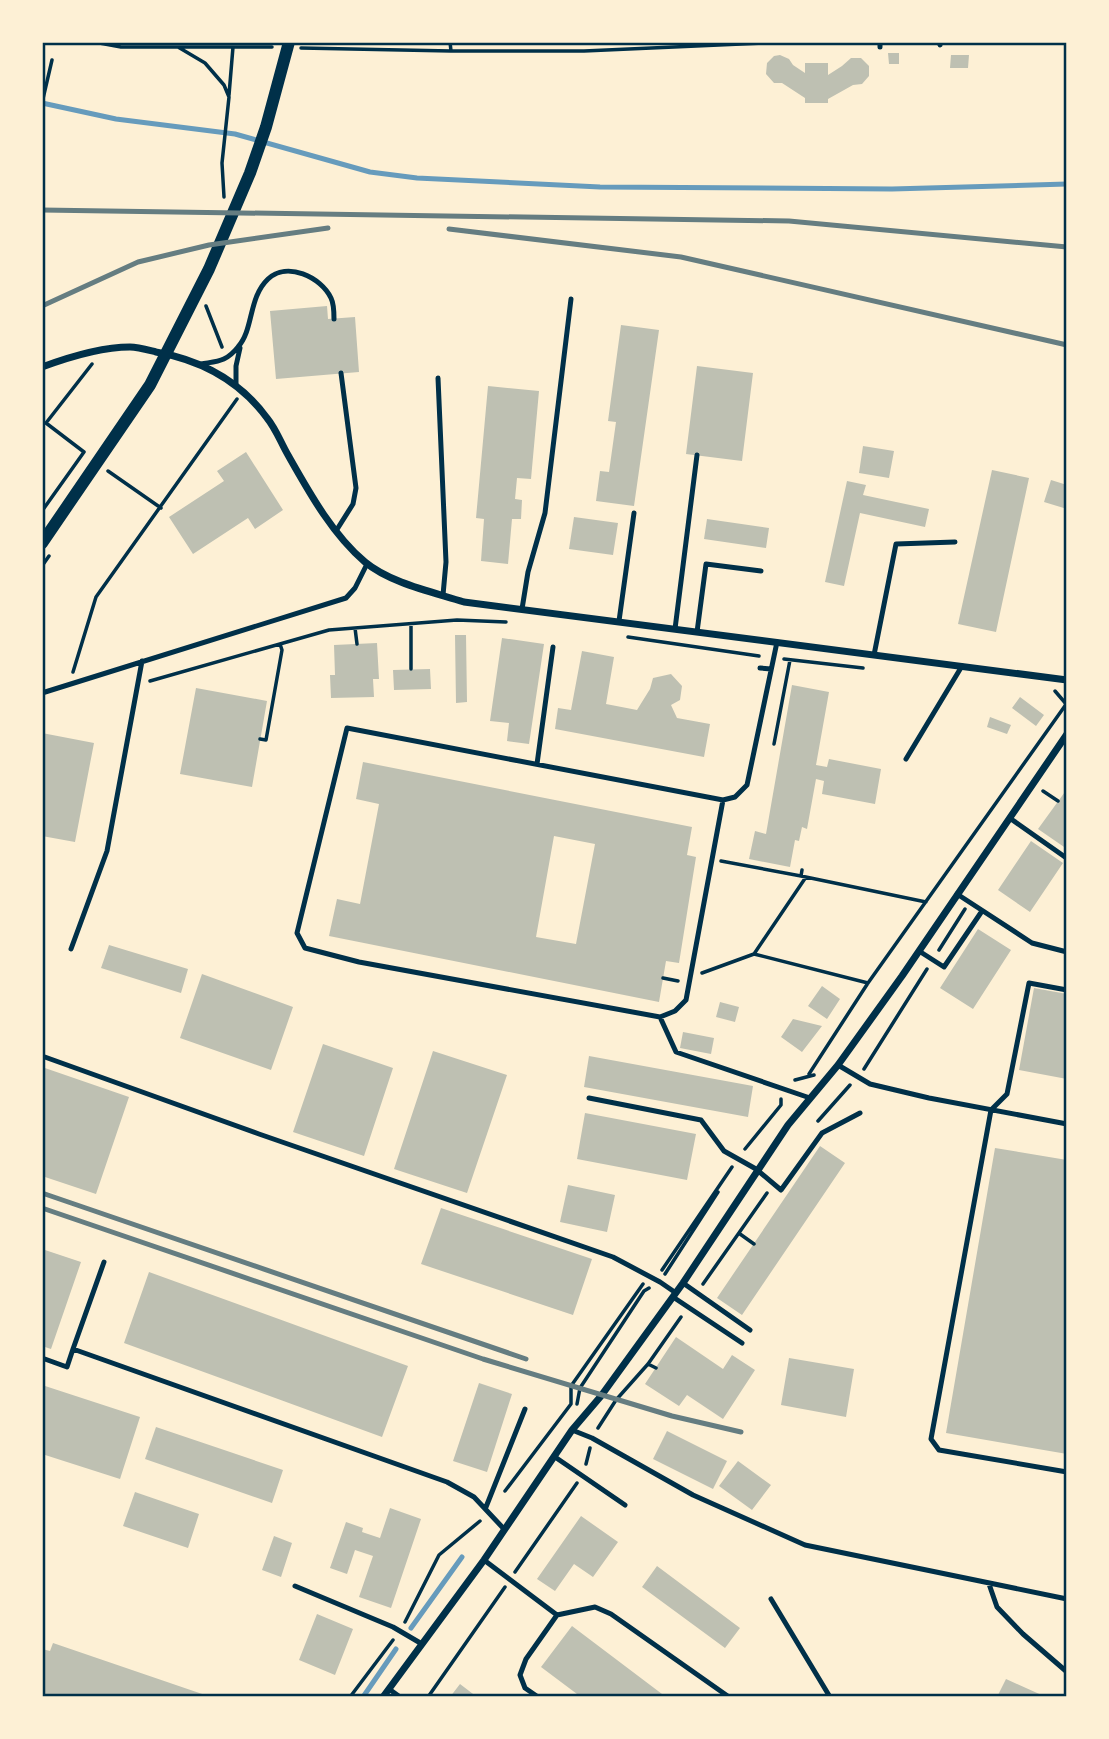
<svg xmlns="http://www.w3.org/2000/svg" width="1109" height="1739" viewBox="0 0 1109 1739" font-family="'Source Sans 3',sans-serif">
<style>
.lines{fill:none;stroke-linecap:round;stroke-linejoin:round}
.stream{stroke:#669bbc;stroke-width:5}
.building{fill:#bec0b2;fill-rule:evenodd}
.path{stroke:#003049;stroke-width:3.5}
.service{stroke:#003049;stroke-width:5}
.minor{stroke:#003049;stroke-width:7}
.tertiary{stroke:#003049;stroke-width:12}
.rail{stroke:#657d81;stroke-width:5}
.neatline{fill:none;stroke:#003049;stroke-width:2.5}
</style>
<rect width="100%" height="100%" fill="#fdf0d5"/>
<g class="lines">
<path class="stream" d="M42,103L116,119L235,134L370,172L417,178L600,187L892,189L1067,184
M411,1628L462,1557
M363,1697L396,1649"/>
</g>
<path class="building" d="M888,53H899V64H889Z
M780,55L789,59L793,65L805,73V63H828V75L842,66L851,58H861L869,66V76L862,84L853,85L828,99V103H805V98L782,83H774L766,74L767,63L774,56Z
M951,55H969L968,68H950Z
M327,306L328,319L355,317L359,372L276,379L270,311Z
M621,325L659,330L634,506L596,501L600,471L609,472L616,422L608,421Z
M697,366L753,373L742,461L686,454Z
M488,386L539,391L531,479L517,478L515,499L522,500L521,519H512L508,564L481,561L484,519L476,518Z
M863,446L894,451L889,478L859,473Z
M246,452L283,510L255,529L248,518L193,554L169,517L224,481L217,471Z
M992,470L1029,478L996,632L958,624Z
M1051,480L1067,485V509L1044,502Z
M847,481L866,485L863,495L929,509L925,527L860,513L844,586L825,582Z
M574,517L618,523L613,555L569,549Z
M707,519L769,528L766,548L704,539Z
M455,635H466L467,702L456,703Z
M502,638L544,644L529,744L507,741L509,723L490,721Z
M377,643L379,679H373L374,697L331,698L330,675H335L334,645Z
M582,651L614,657L606,704L637,710L650,689L653,678L671,674L682,686L680,700L671,705L677,718L710,724L704,757L555,729L558,708L571,710Z
M430,669L431,689L394,690L393,670Z
M792,685L829,692L816,765L827,767L829,759L881,769L875,804L822,794L824,781L816,779L807,829L802,827L799,841L795,840L790,867L749,859L755,831L766,834Z
M196,688L267,701L252,787L180,774Z
M1020,697L1044,715L1036,726L1012,708Z
M990,717L1011,725L1007,734L987,727Z
M42,733L94,743L75,842L42,836Z
M363,762L692,827L687,855L696,857L679,963L666,961L659,1002L329,936L337,899L360,904L379,804L356,799ZM554,836L595,844L576,944L536,937Z
M1067,789V824L1065,827L1067,828V849L1038,829Z
M1031,841L1063,863L1030,912L998,890Z
M978,929L1011,950L973,1009L940,988Z
M109,945L188,969L181,993L101,968Z
M202,974L293,1007L271,1070L180,1038Z
M822,986L840,999L827,1019L808,1006Z
M1034,988L1067,994V1079L1019,1070Z
M720,1002L739,1007L735,1022L716,1017Z
M793,1019L822,1026L802,1052L781,1037Z
M683,1032L714,1038L711,1054L680,1048Z
M323,1044L393,1068L364,1156L293,1132Z
M433,1051L507,1075L467,1193L394,1169Z
M589,1056L753,1086L748,1117L584,1087Z
M42,1067L129,1097L96,1194L42,1176Z
M585,1113L696,1134L687,1180L577,1159Z
M820,1146L845,1163L742,1315L717,1298Z
M995,1148L1067,1160V1454L946,1433Z
M568,1185L615,1195L607,1232L560,1222Z
M441,1208L592,1259L573,1315L421,1264Z
M42,1249L81,1262L51,1349L42,1346Z
M149,1272L408,1366L382,1437L124,1343Z
M676,1337L723,1369L732,1355L755,1370L723,1419L687,1395L679,1406L645,1384Z
M789,1358L854,1369L846,1417L781,1405Z
M479,1383L512,1394L487,1472L453,1461Z
M42,1385L140,1417L120,1479L42,1454Z
M156,1427L283,1470L272,1503L145,1459Z
M667,1431L727,1461L713,1489L653,1459Z
M738,1461L771,1485L752,1510L719,1486Z
M135,1492L199,1514L188,1548L123,1526Z
M390,1508L421,1519L391,1608L359,1597L373,1556L355,1550L347,1574L330,1568L346,1522L363,1528L362,1532L380,1538Z
M581,1516L618,1542L593,1577L574,1564L555,1591L537,1579Z
M274,1536L292,1543L281,1577L262,1570Z
M657,1566L740,1628L725,1648L642,1587Z
M317,1614L353,1629L335,1675L299,1660Z
M572,1626L666,1697H581L541,1667Z
M53,1643L211,1697H42V1649L50,1651Z
M1006,1679L1046,1697H997Z
M460,1684L477,1697H450Z"/>
<g class="lines">
<path class="path" d="M94,42L121,47H272
M178,47L205,63L224,85L229,97L222,163L224,197
M301,48L451,51L450,42
M451,51H584L786,42
M229,95L233,47
M42,103L52,60
M206,306L222,347
M42,423H46L84,452L42,511
M46,423L92,364
M108,471L161,508
M42,566L49,556
M355,628L357,644
M628,637L759,656
M784,659L863,668
M411,669V624
M73,672L96,597L237,399
M150,681L329,630L457,620L506,622
M1055,691L1067,705
M260,739L266,740L282,650L280,644
M774,744L790,660
M1043,791L1058,801
M721,861L801,876L802,870
M801,876L926,902
M939,950L965,909
M754,954L806,877
M702,973L754,954L868,983
M663,978L678,981
M864,1069L927,969
M809,1074L868,983L1067,703
M795,1080L814,1075
M818,1121L850,1085
M745,1149L781,1105V1099
M740,1234L754,1244
M662,1270L732,1167
M665,1274L718,1192
M703,1284L767,1193
M648,1364L656,1368
M577,1404L580,1388L644,1291L649,1288
M598,1428L616,1400L648,1364L681,1317
M586,1464L590,1448
M505,1491L571,1404V1386L643,1284
M515,1572L577,1483
M405,1622L439,1555L480,1521
M350,1697L393,1640
M428,1697L505,1587"/>
<path class="service" d="M880,42V47
M939,42L940,45
M201,364C218,361 226,362 238,347C254,329 248,298 268,279C287,261 321,277 331,298C334,304 334,312 334,319
M438,378L446,562L443,595
M236,385V366L240,348
M336,531L353,504L356,488L341,373
M522,609L528,572L545,513L571,299
M619,621L634,513
M675,629L697,455
M697,632L706,564L761,571
M874,655L896,544L955,542
M760,668L771,669
M42,693L346,598L355,588L367,564
M906,759L962,666
M537,764L553,647
M723,800L686,1000L675,1011L660,1017L359,962L305,948L297,933L347,728L723,800L735,797L747,785L777,642
M1011,819L1065,857
M957,894L1032,943L1067,952
M71,949L107,851L142,661
M919,951L944,967L982,911
M1067,990L1029,983L1007,1094L991,1110L931,1439L939,1450L1067,1472
M660,1017L676,1052L810,1098
M42,1056L259,1134L613,1257L660,1282L676,1293
M838,1065L870,1084L929,1098L1067,1124
M589,1098L701,1120L724,1151L756,1169L781,1190L822,1133L860,1113
M104,1262L73,1349L447,1482L474,1497L504,1529
M683,1283L750,1330
M673,1297L742,1343
M42,1358L67,1367L73,1349
M572,1430L592,1438L693,1495L805,1545L1067,1599
M555,1457L625,1505
M486,1507L525,1409
M484,1560L557,1615
M989,1584L997,1607L1023,1634L1067,1672
M295,1586L393,1627L422,1644
M771,1599L830,1697
M389,1689L400,1697
M538,1697L525,1688L520,1675L526,1659L557,1615L595,1607L611,1614L729,1697"/>
<path class="minor" d="M42,367C69,357 101,347 130,347C138,347 148,350 156,352C200,360 240,381 267,418C276,429 281,443 288,455C309,492 332,534 365,562C390,583 433,592 464,602L1067,680
M383,1697L484,1560L572,1430L601,1396L683,1283L788,1125L838,1065L902,976L1067,734"/>
<path class="tertiary" d="M42,543L150,385L209,269L250,173L266,127L289,42"/>
<path class="rail" d="M42,210L789,221L1067,247
M449,229L681,257L1067,345
M42,306L138,262L209,245L328,228
M42,1193L526,1359
M42,1208L483,1359L672,1416L741,1432"/>
</g>
<rect width="1109" height="1739" fill="none" stroke="#fdf0d5" stroke-width="88"/>
<rect x="44" y="44" width="1021" height="1651" class="neatline"/>
</svg>
